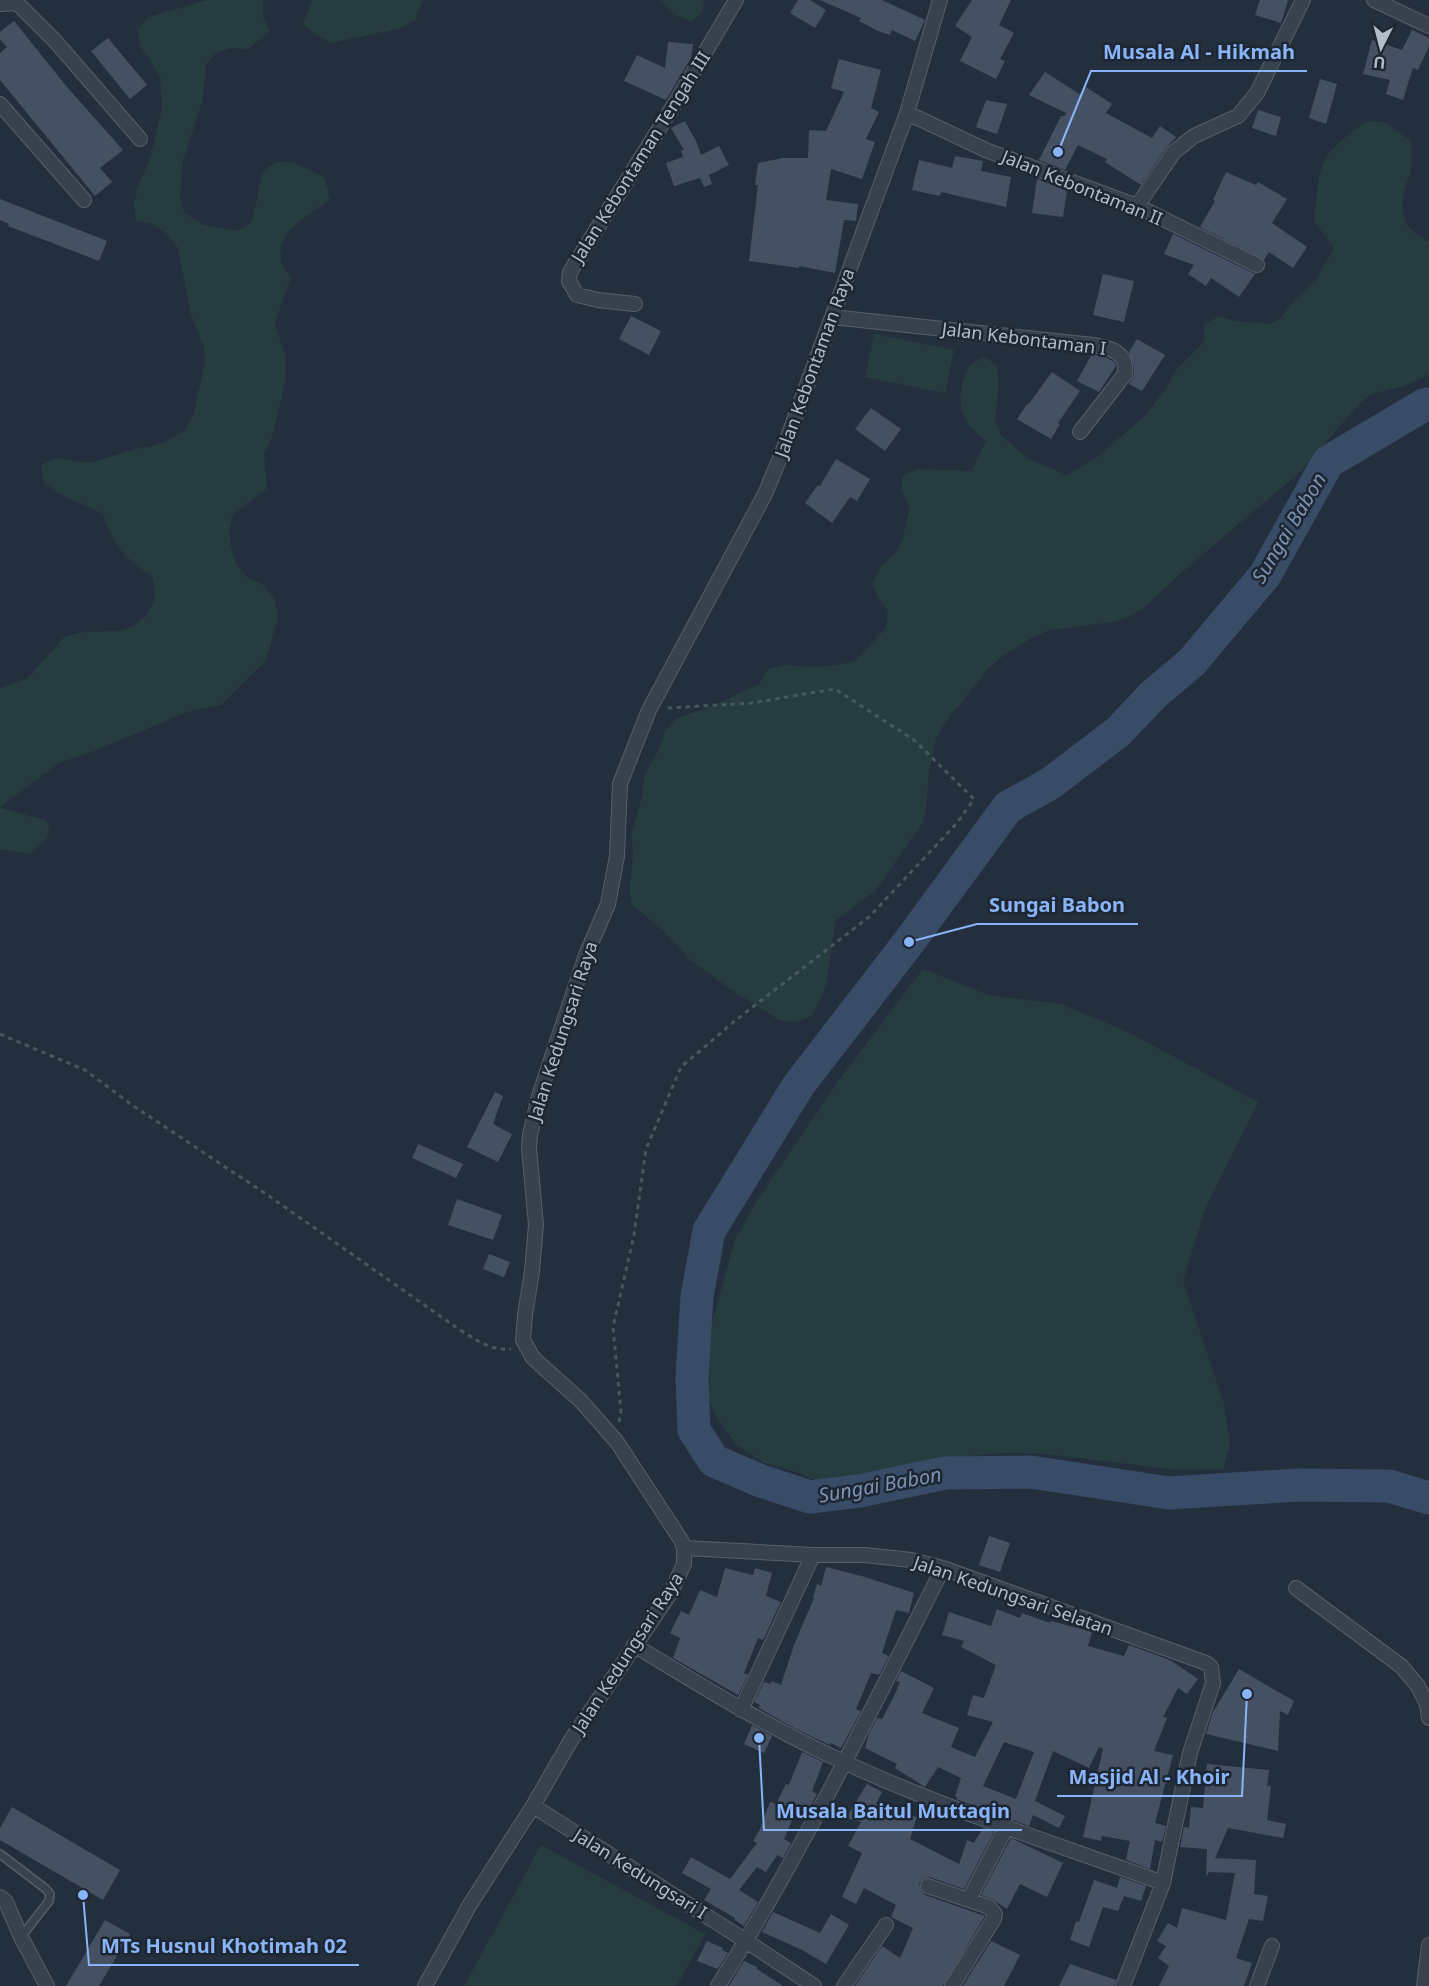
<svg xmlns="http://www.w3.org/2000/svg" width="1429" height="1986" viewBox="0 0 1429 1986" font-family="'Noto Sans',sans-serif">
<style>
.green{fill:#263c3f}
.lines{fill:none;stroke-linecap:round;stroke-linejoin:round}
.river{stroke:#394c67;stroke-width:33}
.building{fill:#455162;fill-rule:evenodd}
.lane-casing{stroke:#565f6c;stroke-width:10}
.street-casing{stroke:#565f6c;stroke-width:16}
.path{stroke:#44595c;stroke-width:3;stroke-dasharray:4.5 4.5;stroke-linecap:butt}
.lane{stroke:#38414e;stroke-width:7}
.street{stroke:#38414e;stroke-width:14}
.labels{text-anchor:middle;stroke-width:5;stroke-linejoin:round;paint-order:stroke}
.street-label{font-size:18px;fill:#b4bcc9;stroke:#1d2633}
.water-label{font-size:20px;font-style:italic;fill:#7c92b1;stroke:#1d2633}
.leader{fill:none;stroke:#8ab4f8;stroke-width:2}
.callout-dot{fill:#8ab4f8;stroke:#1d2633;stroke-width:2}
.callout-label{font-size:20px;text-anchor:middle;font-weight:bold;fill:#8ab4f8;stroke:#1d2633;stroke-width:5;stroke-linejoin:round;paint-order:stroke}
</style>
<rect width="100%" height="100%" fill="#242f3e"/>
<path class="green" d="M207,0H263V16L270,31L248,49L232,48L217,52L206,65L203,99L183,161L180,196L184,212L202,225L238,231L252,221L263,171L276,162H293L324,177L330,199C311,215 276,229 281,261C282,266 288,272 291,277L275,323L285,356L286,374L280,405L271,440L264,454L267,489L233,514L229,530L231,547L236,563L247,577L263,585L275,600L278,617L266,661L221,705L187,712L92,752L61,762L6,802L1,808L45,820L50,828L47,839L30,854L0,849V688L28,678L64,637L82,632L118,631L134,626L147,615L155,599L153,578C127,558 112,547 103,514L56,492L44,482L41,465L56,458L90,463L135,449L153,446L171,439L186,429L193,415L205,364L204,348L191,315L178,248L168,235L153,224L136,221L134,205L137,189L150,158L162,109L160,76L141,47L137,30L148,17Z
M312,0H423L415,20L401,28L332,43L316,35L303,24Z
M661,0H704L703,11L691,22L676,15Z
M1367,121L1384,122L1411,141C1411,151 1412,161 1411,170C1410,176 1407,182 1405,188C1398,216 1405,229 1429,242V375L1404,386L1372,394L1359,404L1301,471L1180,574L1141,610L1127,618L1112,622L1050,630L1033,637L1004,655L990,667L944,724L936,739L929,773L926,808L922,824L875,891L835,921L826,986L820,1002L812,1016L796,1022L779,1020L730,989L689,959L665,932L631,904L630,888L633,852L631,836L643,793L644,776L660,747L665,731L677,718L708,708L759,684L768,669L784,665L819,667L854,662L886,628L888,611L878,598L872,583L881,566L894,555L902,540L910,507L902,492V476L917,469L972,471L986,441C978,434 969,427 964,417C957,404 961,380 969,367C972,363 979,359 984,356L997,366L999,383L995,419L1001,435L1028,459L1067,475L1096,458L1147,414L1168,385L1176,370L1204,341V325L1219,316L1235,321L1269,324L1281,318L1292,303L1317,278L1334,248L1314,221C1317,200 1316,174 1327,156C1337,141 1354,131 1367,121Z
M874,334L954,350L945,393L865,377Z
M923,969L988,995L1061,1004L1130,1033L1258,1102L1206,1206L1183,1281L1224,1404L1230,1444L1223,1469L1178,1470L1035,1453H1000L941,1459L917,1466L817,1481L796,1472L764,1463L736,1444L715,1415L709,1400L710,1331L735,1239L757,1200L839,1080Z
M541,1845L705,1934L677,1986H464Z"/>
<g class="lines">
<path class="river" d="M1429,404L1424,405L1328,462L1265,575L1192,662L1153,695L1119,731L1051,783L1008,807L909,942L798,1086L709,1231L697,1296L692,1378L694,1430L714,1461L761,1481L810,1497L859,1491L945,1473L1031,1472L1169,1493L1298,1485L1389,1486L1429,1498"/>
</g>
<path class="building" d="M798,0H810L826,10L815,28L790,13Z
M820,0H882L925,20L915,41L892,30L890,35L878,31L859,21L861,18Z
M972,0H1011L999,25L1014,33L1000,59L1005,61L996,79L960,61L972,37L955,26Z
M1260,0H1288L1281,23L1255,15Z
M14,21L67,87L123,150L100,168L112,182L95,196L0,80V53L7,47L0,39V32Z
M1412,30L1429,38V46L1418,70L1413,68L1403,100L1386,94L1390,80L1363,74L1372,40L1402,50Z
M108,38L147,85L130,99L91,51Z
M668,42L693,44L691,58L666,100L624,81L637,55L665,68Z
M839,59L881,70L871,108L879,112L866,139L875,142L862,179L831,169L826,200L858,204L856,221L844,220L835,273L799,266V268L749,261L758,185H755L758,163L783,158H808L809,130L826,131L844,92L831,88Z
M1045,72L1081,95L1086,87L1112,104L1106,113L1152,138L1160,126L1176,137L1167,147L1141,185L1105,162L1107,159L1078,145L1065,170L1039,160L1061,116H1065L1066,113L1029,95Z
M1320,79L1337,84L1326,124L1309,118Z
M986,100L1007,104L997,134L976,127Z
M1258,110L1281,117L1276,136L1252,128Z
M685,121L697,143L701,155L719,146L729,165L709,175L712,184L704,187L700,178L674,186L666,163L683,157L681,151L684,150L671,128Z
M955,156L983,161L981,171L1011,177L1006,207L941,192L940,196L912,190L919,160L952,168Z
M1226,172L1256,185L1258,182L1287,199L1272,223L1307,247L1293,268L1269,252L1264,260L1200,227L1215,201L1213,200Z
M1037,179L1067,190L1063,217L1032,213Z
M0,199L107,241L99,261L8,226L9,224L0,220Z
M1173,234L1255,274L1239,297L1211,278L1206,286L1188,274L1194,265L1164,254Z
M1103,274L1134,281L1124,322L1093,315Z
M631,316L661,331L649,355L619,339Z
M1137,339L1165,355L1142,391L1129,384L1134,375V367L1129,352Z
M1092,354L1104,356L1114,362L1116,366L1099,392L1077,381Z
M1052,372L1080,391L1058,423L1060,424L1051,439L1017,419L1027,404L1028,405Z
M871,408L901,429L885,451L855,429Z
M836,459L870,479L857,501L850,497L832,523L805,503L818,485L820,486Z
M495,1092L503,1096L493,1124L512,1134L498,1162L467,1147Z
M418,1144L463,1164L456,1178L412,1158Z
M457,1199L502,1215L493,1240L448,1225Z
M489,1254L510,1262L504,1277L483,1269Z
M989,1536L1010,1543L1000,1572L979,1565Z
M826,1567L865,1577L914,1593L909,1613L896,1610L882,1653L889,1656L879,1675L871,1673L856,1709L861,1711L841,1748L831,1743L830,1745L794,1728L759,1708L760,1705L754,1702L764,1682L770,1684L772,1681L781,1685L794,1645L814,1598L813,1597L817,1584L821,1586Z
M725,1568L753,1575L755,1568L772,1573L766,1596L781,1602L763,1640L758,1638L744,1673L748,1675L738,1695L673,1658L680,1638L670,1633L681,1611L689,1615L700,1590L717,1597Z
M997,1609L1020,1618L1022,1613L1050,1623L1051,1621L1092,1632L1088,1646L1124,1656L1129,1645L1170,1660L1198,1679L1187,1694L1178,1688L1163,1717L1167,1718L1154,1751L1173,1755L1155,1823L1166,1826L1162,1842L1155,1840L1150,1869L1126,1860L1130,1841L1102,1836L1101,1841L1083,1837L1103,1749L1099,1747L1089,1768L1053,1751L1035,1801L1065,1816L1059,1828L1033,1815L1029,1826L956,1799L957,1797L955,1796L961,1778L938,1767L925,1787L895,1768L897,1764L865,1748L869,1734L877,1718L882,1719L895,1694L900,1682L896,1681L901,1671L934,1688L922,1713L959,1728L951,1747L975,1757L993,1722L967,1715L973,1695L984,1698L996,1665L961,1647L964,1641L942,1635L949,1612L991,1626ZM1004,1742L1034,1752L1016,1799L983,1786Z
M1239,1669L1294,1701L1288,1715L1280,1711L1278,1751L1206,1734L1213,1712Z
M752,1725L772,1736L764,1753L744,1744Z
M802,1752L823,1762L812,1791L817,1794L809,1810L799,1804L784,1839L791,1843L783,1858L777,1855L766,1872L757,1867L739,1890L758,1902L744,1926L735,1920V1918L704,1900L711,1889L682,1873L691,1857L730,1879L757,1843L753,1841L760,1829L770,1802L776,1804L786,1784L789,1785Z
M1207,1764L1269,1770L1267,1786H1271L1267,1820L1286,1824L1283,1838L1228,1828L1215,1858L1256,1860L1254,1894L1268,1896L1263,1921L1249,1919L1236,1958L1252,1963L1244,1986H1159L1169,1966L1158,1958L1166,1946L1157,1941L1168,1923L1177,1928L1182,1908L1226,1920L1235,1873L1209,1872L1206,1877L1207,1849L1180,1847L1184,1827L1189,1828L1191,1807L1203,1808Z
M867,1784L882,1792L876,1804L917,1817L910,1839L959,1864L967,1840L974,1843L983,1828L994,1832L964,1889L930,1877L923,1879L919,1884L921,1891L925,1895L985,1916L943,1986H855L882,1946L900,1958L913,1928L891,1917L896,1905L864,1888L856,1904L842,1897L862,1853L848,1846L861,1822L846,1818Z
M12,1807L120,1870L103,1900L0,1840V1828Z
M1011,1838L1063,1863L1047,1897L1020,1884L1007,1909L992,1899L981,1895Z
M1120,1877L1146,1886L1141,1901L1124,1896L1118,1911L1103,1907L1089,1947L1070,1940L1076,1921L1079,1922L1094,1880L1117,1888Z
M773,1912L820,1933L831,1914L849,1925L826,1964L802,1950L762,1932Z
M105,1920L130,1934L99,1986H66Z
M707,1941L723,1948L722,1950L728,1953L718,1969L697,1961Z
M991,1941L1020,1955L1004,1986H963Z
M744,1961L757,1967V1969L783,1986H729Z
M1070,1964L1116,1980L1114,1986H1059Z"/>
<g class="lines">
<defs>
<path id="lane" d="M0,1854L46,1889L50,1894L49,1901L21,1937"/>
<path id="street" d="M1374,0L1429,26
M0,4L17,3L56,42L140,139
M0,104L84,200
M907,113L988,151L1137,206L1257,265
M1137,206L1174,152L1194,136L1238,116L1257,93L1303,0
M635,304L598,300L577,295L569,281L570,272L677,100L736,0
M832,317L1093,345C1111,348 1128,352 1125,374L1080,432
M684,1548L813,1555H865L911,1560L943,1568L1206,1663L1211,1667L1213,1683L1190,1753L1163,1883L1123,1986
M1296,1588L1401,1666L1418,1686L1427,1704L1429,1718
M634,1645C703,1687 771,1729 844,1762C947,1810 1057,1844 1163,1883
M741,1710L813,1555
M533,1806L746,1941L814,1986
M928,1886L989,1907L995,1914L994,1919L952,1986
M0,1897L6,1902L21,1937L47,1986
M969,1899L1007,1826
M425,1986L469,1906L533,1806L571,1740L671,1592L684,1564V1548L681,1540L617,1442L581,1401L533,1358L523,1340L525,1315L532,1271L536,1225L529,1148L530,1135L539,1096L586,955L608,904L617,856L620,784L649,710L765,494L782,453L907,113L940,0
M718,1986C802,1852 872,1709 943,1568
M844,1986L886,1925
M1257,1986L1272,1946
M1424,1986L1429,1945"/>
</defs>
<use href="#lane" class="lane-casing"/>
<use href="#street" class="street-casing"/>
<path class="path" d="M0,1034L85,1070L132,1105L269,1196L460,1330C477,1340 491,1351 511,1349
M619,1422L621,1411L613,1327L634,1235L646,1149L681,1067L736,1020L869,917L957,823L974,799L914,740L835,689L752,703L667,708"/>
<use href="#lane" class="lane"/>
<use href="#street" class="street"/>
</g>
<g class="labels">
<g class="street-label">
<text transform="translate(641 157) rotate(-58)" y="6">Jalan Kebontaman Tengah III</text>
<text transform="translate(1082 188) rotate(22)" y="6">Jalan Kebontaman II</text>
<text transform="translate(1024 339) rotate(7)" y="6">Jalan Kebontaman I</text>
<text transform="translate(815 363) rotate(-70)" y="6">Jalan Kebontaman Raya</text>
<text transform="translate(563 1031) rotate(-72)" y="6">Jalan Kedungsari Raya</text>
<text transform="translate(1013 1596) rotate(19)" y="6">Jalan Kedungsari Selatan</text>
<text transform="translate(628 1653) rotate(-57)" y="6">Jalan Kedungsari Raya</text>
<text transform="translate(640 1874) rotate(32)" y="6">Jalan Kedungsari I</text>
</g>
<g class="water-label">
<text transform="translate(1289 528) rotate(-59)" y="7">Sungai Babon</text>
<text transform="translate(880 1485) rotate(-10)" y="7">Sungai Babon</text>
</g>
</g>
<path class="leader" d="M1058 152L1091 71H1307M909 942L977 924H1138M1247 1694L1242 1796H1057M759 1738L764 1830H1022M83 1895L89 1965H359"/>
<g class="callout-dot">
<circle cx="1058" cy="152" r="6"/>
<circle cx="909" cy="942" r="6"/>
<circle cx="1247" cy="1694" r="6"/>
<circle cx="759" cy="1738" r="6"/>
<circle cx="83" cy="1895" r="6"/>
</g>
<g class="callout-label">
<text x="1199" y="59">Musala Al - Hikmah</text>
<text x="1057" y="912">Sungai Babon</text>
<text x="1149" y="1784">Masjid Al - Khoir</text>
<text x="893" y="1818">Musala Baitul Muttaqin</text>
<text x="224" y="1953">MTs Husnul Khotimah 02</text>
</g>
<g transform="translate(1381 48) rotate(186)" stroke="#1d2633" stroke-width="4.5" paint-order="stroke">
<path d="M0-4.5L10 22L0 15L-10 22Z" fill="#b4bcc9"/>
<text y="-9" font-size="16" font-weight="bold" text-anchor="middle" fill="#b4bcc9">U</text>
</g>
</svg>
